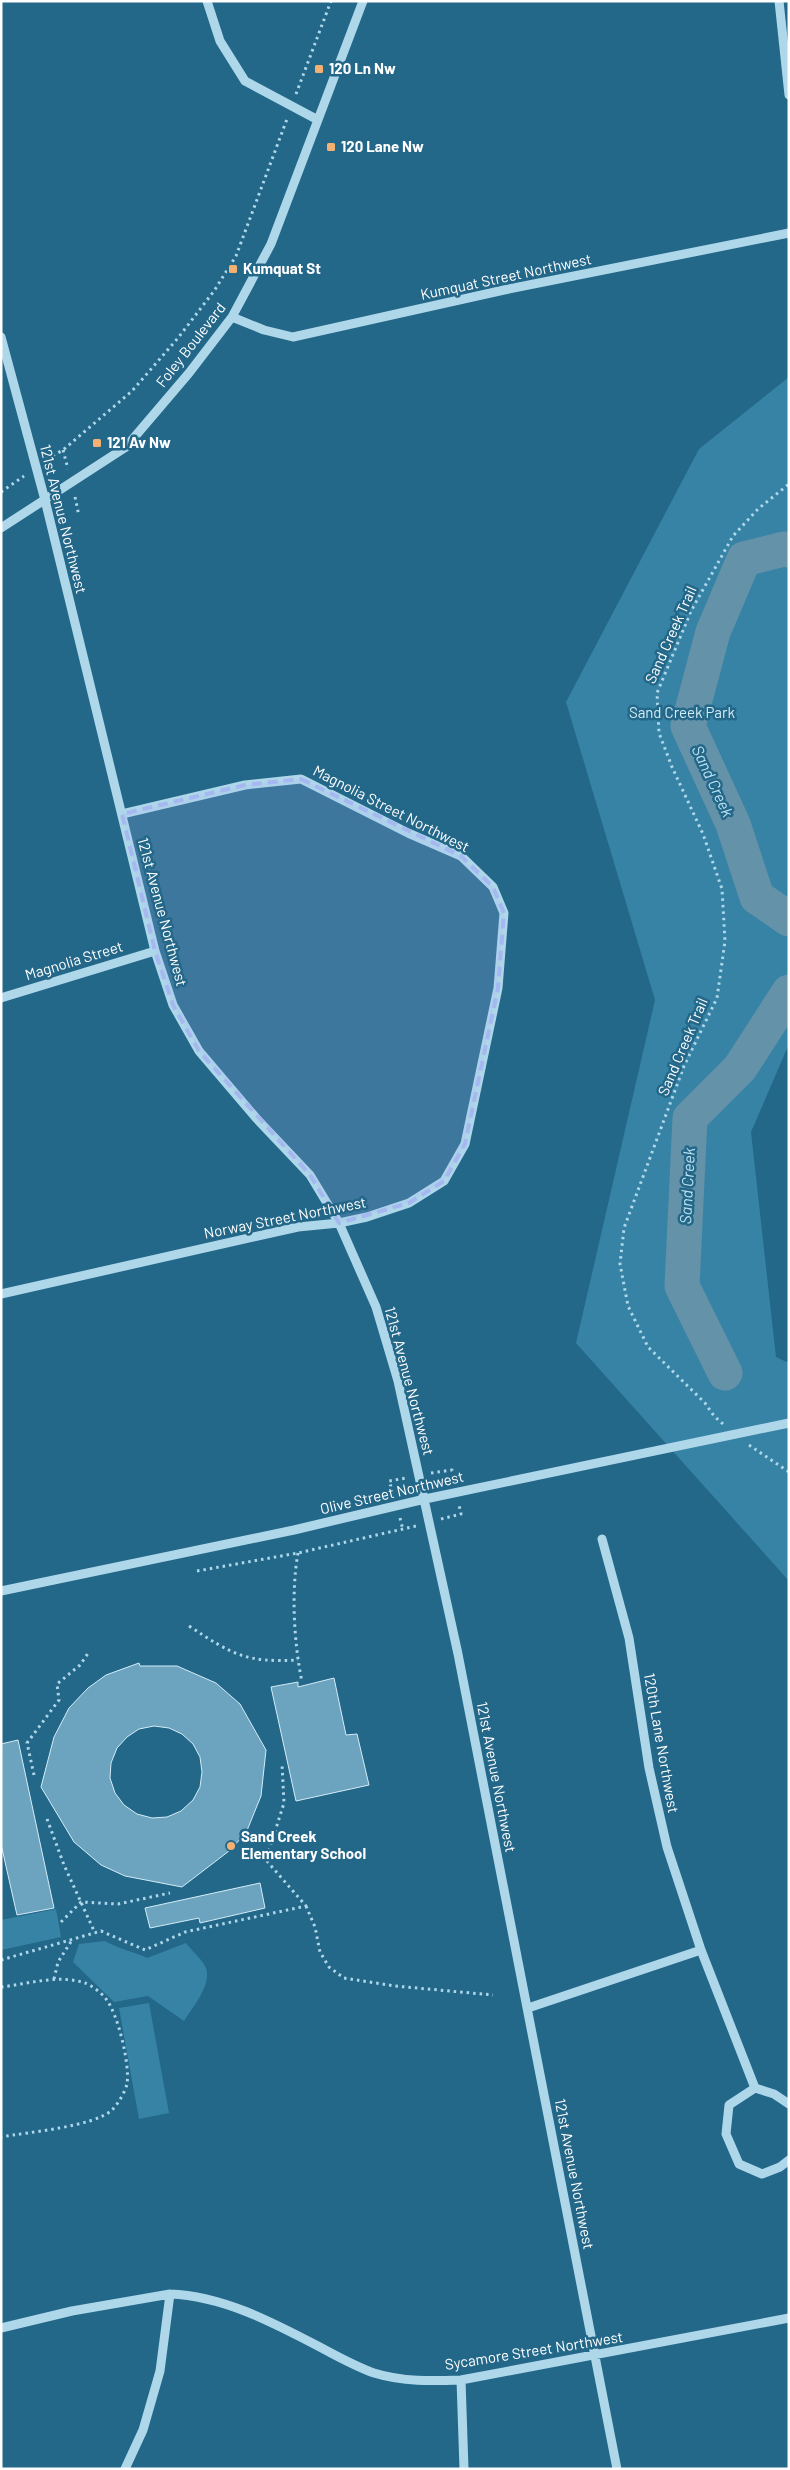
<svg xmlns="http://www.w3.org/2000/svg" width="790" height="2470" viewBox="0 0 790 2470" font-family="Barlow,sans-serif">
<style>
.green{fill:#3783a6}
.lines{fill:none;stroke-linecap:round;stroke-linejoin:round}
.river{stroke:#6492a9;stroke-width:35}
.building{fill:#6ca4bf;stroke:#d3ecf7;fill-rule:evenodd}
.path{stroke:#afd7ea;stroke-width:3;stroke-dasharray:2.5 4;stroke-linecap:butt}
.minor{stroke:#afd7ea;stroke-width:9}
.marked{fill:#a5b8ef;fill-opacity:0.2;stroke:#a5b8ef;stroke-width:4;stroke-dasharray:10 6;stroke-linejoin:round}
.poi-dot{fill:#f5b172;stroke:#236789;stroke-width:2}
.labels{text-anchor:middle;stroke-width:5;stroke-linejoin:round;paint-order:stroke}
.poi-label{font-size:15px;font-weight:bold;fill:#fff;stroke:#236789;text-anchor:start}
.street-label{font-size:15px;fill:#fff;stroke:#236789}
.park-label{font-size:15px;fill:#d3ecf7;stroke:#236789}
.water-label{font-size:16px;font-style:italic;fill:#bee2f2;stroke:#236789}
</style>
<rect width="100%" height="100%" fill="#236789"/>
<path class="green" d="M789,377V1044L751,1132L776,1357L789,1363V1581L576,1343L655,1000L566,702L699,449Z
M56,1909L61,1937L1,1950V1920Z
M105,1941C119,1949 132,1951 147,1958L186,1943C191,1950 203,1960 206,1968C212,1985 192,2008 184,2021L148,1996L114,2002L73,1962L79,1944Z
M149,2003L169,2113L139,2119L119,2008Z"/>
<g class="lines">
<path class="river" d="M789,550L784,549L744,559L713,632L688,726L733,824L757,897L789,919
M725,1373L682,1286L690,1118L740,1068L789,992"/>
</g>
<path class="building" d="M139,1663L140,1666H177L216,1683L240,1704L266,1750L261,1796L246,1833L229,1851L182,1887L125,1876L101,1865L74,1842L41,1787L54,1737L69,1708L88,1688L106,1675ZM154,1726L169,1728L182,1734L193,1744L200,1757L202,1772L200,1787L193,1800L181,1811L167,1817L152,1818L137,1814L124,1805L115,1793L110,1778L111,1763L117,1748L127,1737L139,1729Z
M334,1678L346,1735L357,1734L369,1785L296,1801L271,1687L298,1682V1687Z
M18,1740L54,1908L17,1915L1,1844V1744Z
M260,1883L265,1908L200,1923L199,1918L150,1928L145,1908Z"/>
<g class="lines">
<path class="path" d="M296,94L331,1
M63,450L68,469
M47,459L63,450L132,391L178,338L214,291L236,256L287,119
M1,492L24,476
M75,497L79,516
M723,1424L714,1416L705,1403L648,1347L628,1306L620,1264L624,1228L684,1066L717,998L725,941L722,889L703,834L672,767L659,733L657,693L691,611L733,536L758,509L789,484
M749,1445L789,1472
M431,1473L452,1470L454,1480
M393,1493L389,1481L406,1478
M400,1518L403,1530
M441,1519L461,1514L459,1505
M298,1553C291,1592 294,1643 302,1682
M197,1571L298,1553L416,1526
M189,1626C232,1654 245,1663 298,1660
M34,1775L27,1743L59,1700L57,1684L80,1665L89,1652
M47,1819L64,1865L95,1933
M306,1906L315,1927L320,1952L329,1967L344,1978L395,1986L493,1995
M61,1922L81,1902L118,1904L170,1893
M1,1960L101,1931L145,1950L185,1932L306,1906L266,1860L284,1803L282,1764
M54,1979L58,1962L72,1940
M1,1987C28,1984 58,1974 85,1983C91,1985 102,1993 106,1999C118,2014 130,2064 127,2084C125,2092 118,2104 112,2110C93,2127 28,2132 1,2137"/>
<path class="minor" d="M207,1L220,41L245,81L318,120
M779,1L789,95
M232,317L264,330L293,337L504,290L789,233
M1,337L45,500L155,951L173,1005L199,1051L257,1119L310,1175L339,1223L376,1307L398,1381L458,1654L617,2469
M1,528L126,447L189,373L232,317L271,244L363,1
M1,998L155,951
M1,1294L298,1227L339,1223L367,1217L409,1203L444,1181L465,1144L498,988L504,913L493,887L461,856L408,833L301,779L245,785L122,814
M602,1539L629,1638L649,1768L667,1847L701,1950L755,2088
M1,1591L294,1530L425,1499L789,1423
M528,2008L701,1950
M789,2104L774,2094L755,2088L729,2105L726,2134L739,2164L762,2174L780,2167L789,2160
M1,2328L72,2311L170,2294C222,2296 270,2321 316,2345C335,2355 354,2366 374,2373C403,2382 432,2381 461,2380L789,2318
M461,2380L464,2469
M125,2469L143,2430L160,2371L170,2294"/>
</g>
<path class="marked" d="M301,779L461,856L493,887L504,913L498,988L465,1144L444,1181L409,1203L339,1223L310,1175L199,1051L173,1005L155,951L122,814L245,785Z"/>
<g class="poi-dot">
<rect x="314" y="64" width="10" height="10" rx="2.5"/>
<rect x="326" y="142" width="10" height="10" rx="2.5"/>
<rect x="228" y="264" width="10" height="10" rx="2.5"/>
<rect x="92" y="438" width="10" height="10" rx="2.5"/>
<circle cx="231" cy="1846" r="5"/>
</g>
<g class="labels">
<g class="poi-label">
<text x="329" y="74">120 Ln Nw</text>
<text x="341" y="152">120 Lane Nw</text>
<text x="243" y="274">Kumquat St</text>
<text x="107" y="448">121 Av Nw</text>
<text x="241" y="1842">Sand Creek<tspan x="241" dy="17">Elementary School</tspan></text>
</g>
<g class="street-label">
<text transform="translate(506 277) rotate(-12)" y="5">Kumquat Street Northwest</text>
<text transform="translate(191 345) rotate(-52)" y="5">Foley Boulevard</text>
<text transform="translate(63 519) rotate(76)" y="5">121st Avenue Northwest</text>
<text transform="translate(671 635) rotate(-66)" y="5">Sand Creek Trail</text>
<text transform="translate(391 809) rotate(27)" y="5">Magnolia Street Northwest</text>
<text transform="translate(162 912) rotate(75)" y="5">121st Avenue Northwest</text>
<text transform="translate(74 961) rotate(-17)" y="5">Magnolia Street</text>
<text transform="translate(683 1047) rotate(-67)" y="5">Sand Creek Trail</text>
<text transform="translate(285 1218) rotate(-11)" y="5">Norway Street Northwest</text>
<text transform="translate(409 1381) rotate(75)" y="5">121st Avenue Northwest</text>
<text transform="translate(392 1493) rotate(-13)" y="5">Olive Street Northwest</text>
<text transform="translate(661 1743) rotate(80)" y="5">120th Lane Northwest</text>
<text transform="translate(496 1777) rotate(79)" y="5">121st Avenue Northwest</text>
<text transform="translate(574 2174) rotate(79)" y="5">121st Avenue Northwest</text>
<text transform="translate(534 2351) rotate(-9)" y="5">Sycamore Street Northwest</text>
</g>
<g class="park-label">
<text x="682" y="718">Sand Creek Park</text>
</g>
<g class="water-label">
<text transform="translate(713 781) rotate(65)" y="6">Sand Creek</text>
<text transform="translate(687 1186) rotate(-87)" y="6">Sand Creek</text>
</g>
</g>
<rect width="790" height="2470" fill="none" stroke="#ffffff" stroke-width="5"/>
</svg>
